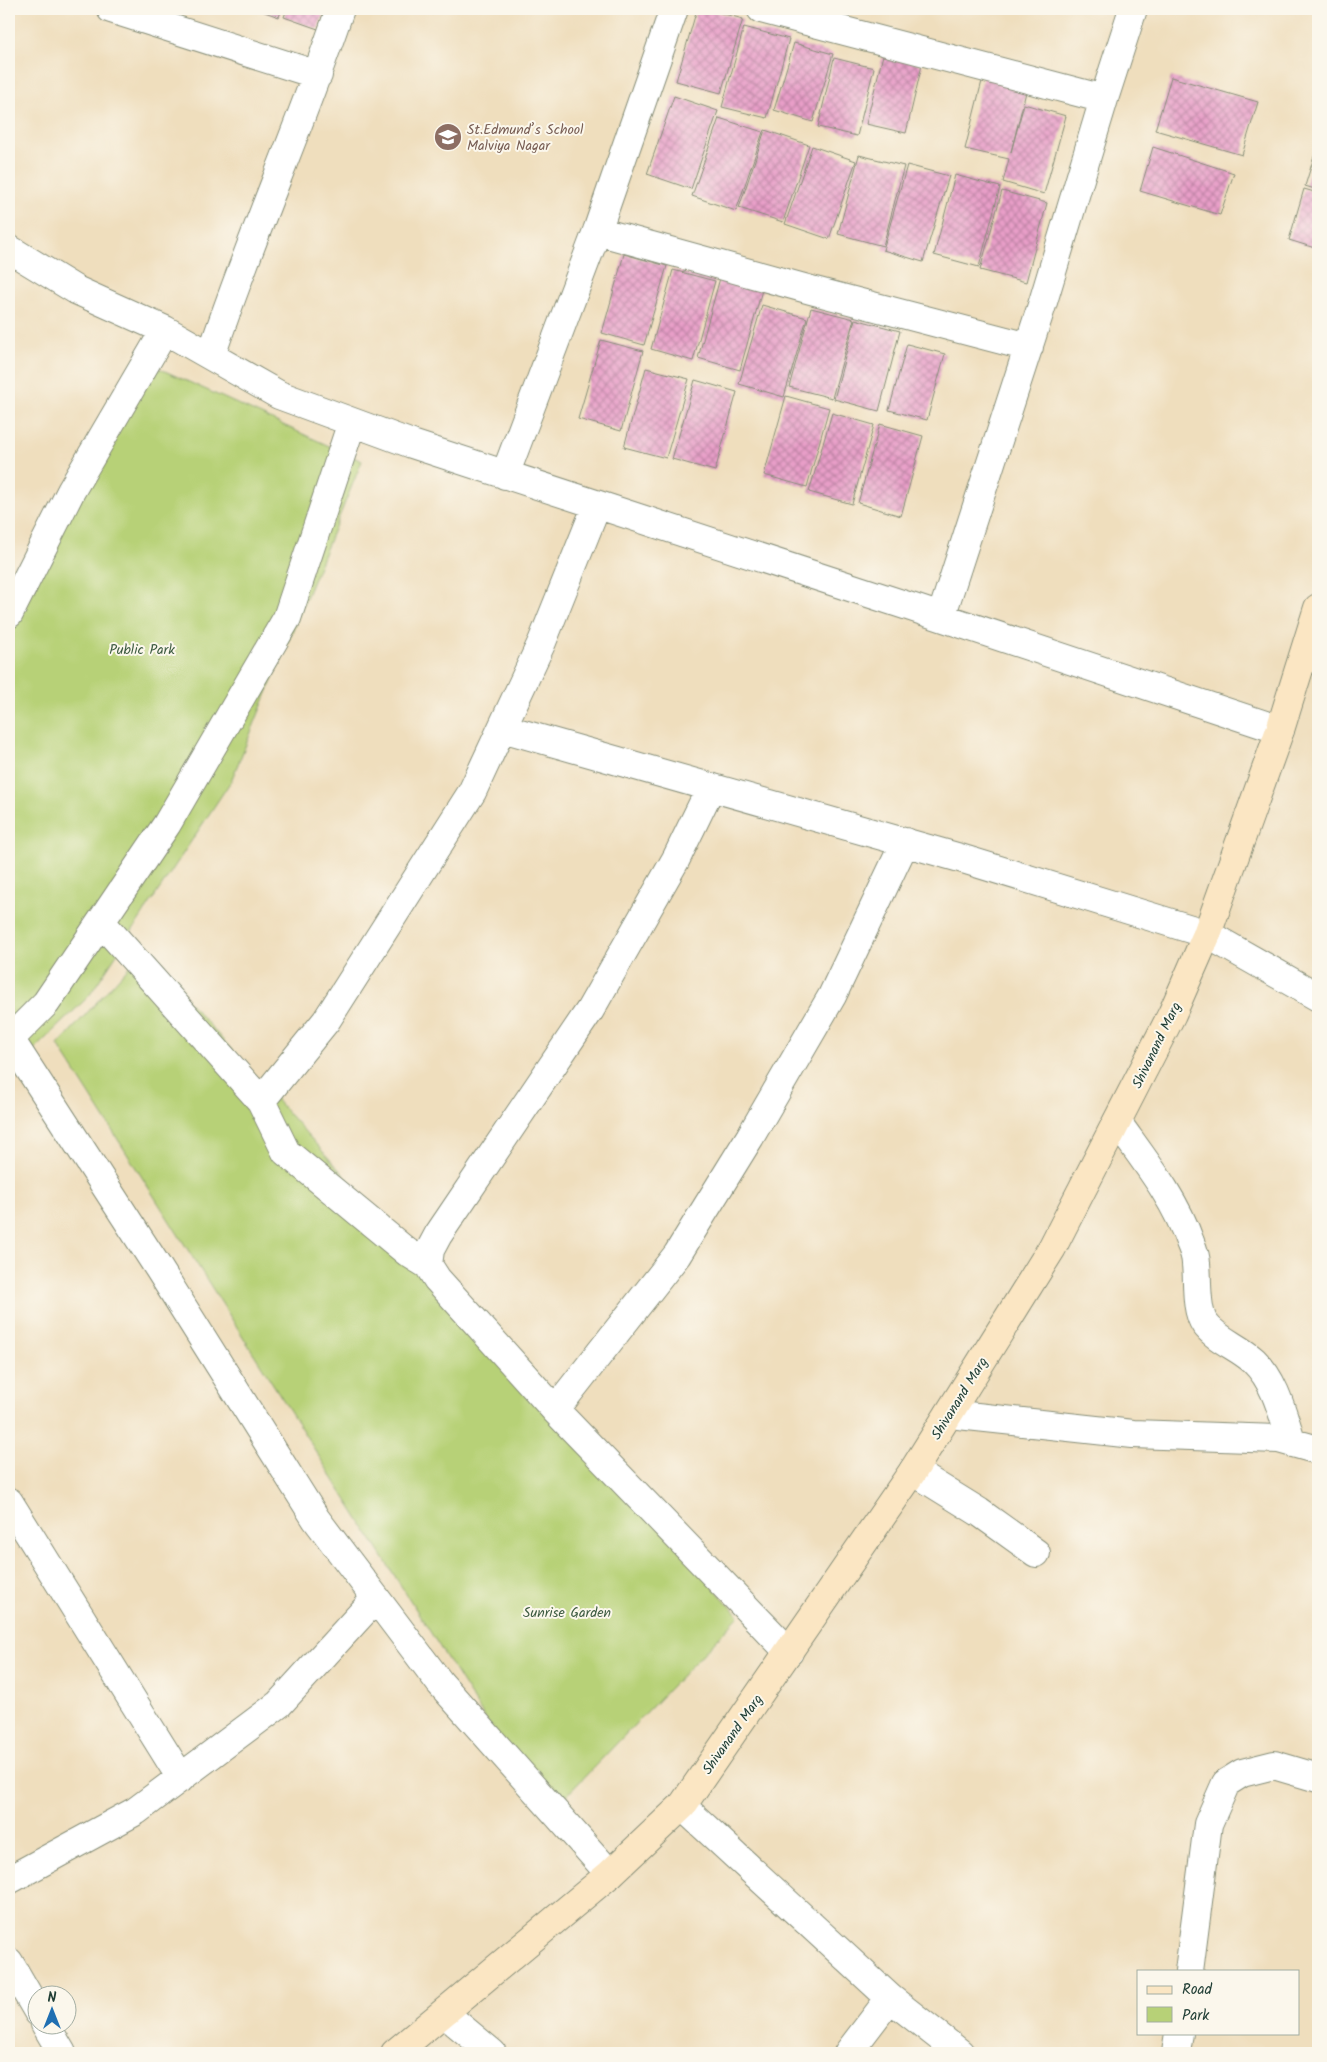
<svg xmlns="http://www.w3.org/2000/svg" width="1327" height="2062" viewBox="0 0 1327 2062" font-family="Kalam,sans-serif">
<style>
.green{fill:#b7d177;stroke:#6b8756}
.building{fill:url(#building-cross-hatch)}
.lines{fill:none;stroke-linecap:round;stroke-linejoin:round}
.street-casing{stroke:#878e78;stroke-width:30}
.secondary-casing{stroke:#878e78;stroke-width:30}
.street{stroke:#fff;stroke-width:28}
.secondary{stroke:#fbe6c3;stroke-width:28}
.labels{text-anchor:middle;stroke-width:4;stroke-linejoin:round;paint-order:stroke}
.education-label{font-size:14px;fill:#785e54;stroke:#fbf7ec;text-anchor:start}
.park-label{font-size:14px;fill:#3d5b41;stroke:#fbf7ec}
.street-label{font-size:14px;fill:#1f3d34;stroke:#fbf7ec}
</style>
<defs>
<pattern id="building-cross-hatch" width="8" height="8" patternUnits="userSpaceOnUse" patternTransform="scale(1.25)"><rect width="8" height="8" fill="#e89ec8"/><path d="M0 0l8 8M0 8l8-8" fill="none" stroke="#bb82a3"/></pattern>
</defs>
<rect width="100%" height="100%" fill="#fbf7ec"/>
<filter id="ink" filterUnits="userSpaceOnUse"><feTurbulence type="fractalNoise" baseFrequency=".02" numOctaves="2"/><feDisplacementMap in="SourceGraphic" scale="10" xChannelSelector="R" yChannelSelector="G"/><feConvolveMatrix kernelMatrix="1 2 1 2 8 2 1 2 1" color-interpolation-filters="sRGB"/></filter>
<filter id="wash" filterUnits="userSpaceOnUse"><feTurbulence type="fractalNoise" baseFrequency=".0096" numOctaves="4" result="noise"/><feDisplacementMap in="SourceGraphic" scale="20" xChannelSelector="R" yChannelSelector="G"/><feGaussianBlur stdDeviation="1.12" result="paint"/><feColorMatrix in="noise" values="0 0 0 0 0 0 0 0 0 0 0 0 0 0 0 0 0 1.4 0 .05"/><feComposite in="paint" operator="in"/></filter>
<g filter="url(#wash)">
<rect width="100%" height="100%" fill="#efdebd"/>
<path class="green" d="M143,361L362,461L231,781L89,996L9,1074V618Z
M143,951L739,1616L547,1816L58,1045Z"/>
<g id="blocks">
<path class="building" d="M256,9H282L279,17Z
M287,9H325L318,29L284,17Z
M697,9H706L743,19L721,93L676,81Z
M744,27L789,39L767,118L722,107Z
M794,43L833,54L813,122L774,110Z
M883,55L922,65L906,133L866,124Z
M834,58L874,68L857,136L818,127Z
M983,77L1027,88L1011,152L1024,104L1066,116L1044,194L1003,182L1009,159L965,149Z
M1171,77L1258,102L1242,155L1155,130Z
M674,96L718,111L691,189L647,174Z
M719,118L763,132L736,211L692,196Z
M765,130L809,145L783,222L739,208Z
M1318,144V190L1305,186Z
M812,146L856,161L829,239L785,224Z
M1153,147L1234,173L1220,215L1140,191Z
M859,155L904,166L883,246L838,234Z
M907,165L949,176L923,262L883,250Z
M955,175L1000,187L979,267L934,255Z
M1304,189L1318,193V249L1289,240Z
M1002,191L1047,203L1026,282L980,270Z
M624,254L667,266L644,345L602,333Z
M673,270L715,281L693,361L651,349Z
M720,278L762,290L740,370L698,358Z
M762,305L807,318L784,397L739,384Z
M811,308L854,319L832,398L789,387Z
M855,319L900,331L879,411L834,399Z
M601,340L643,351L621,431L578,419Z
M907,344L945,354L927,420L889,410Z
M646,368L689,379L666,458L624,447Z
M695,380L737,392L715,471L672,459Z
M786,396L829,408L807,487L764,475Z
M832,413L874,425L852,504L809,492Z
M880,424L923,436L901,516L858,503Z"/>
</g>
</g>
<g filter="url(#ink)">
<use href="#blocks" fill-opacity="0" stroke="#878e78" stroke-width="1"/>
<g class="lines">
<defs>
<path id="street" d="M111,9L318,75
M761,9L1104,99
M597,231L811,290L1029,347
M9,249L76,290L165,330L279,395L412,444L914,608L1280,730
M211,356C250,238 301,126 340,9
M505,475L597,231L674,9
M9,614L71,491L165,330
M941,617L1043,302L1104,99L1133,9
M502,728L960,858L1207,934L1318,997
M711,787L676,859L590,1010L438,1235L430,1250L428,1265L437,1279L555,1410L789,1652
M101,922L261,1101L286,1152L407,1252L428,1265
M10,1039L159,1269L316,1519L440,1683L610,1874
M9,1040L46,1003L167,824L287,618L352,422
M261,1101L326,1021L472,792L542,642L597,505
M1117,1122C1144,1160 1175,1198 1190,1242C1193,1249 1196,1257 1196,1264C1198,1281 1195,1310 1205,1324C1217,1340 1239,1347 1254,1361C1276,1382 1283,1416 1292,1443
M555,1410L677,1255L750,1137L832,996L905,842
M949,1414L1133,1434L1279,1439L1318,1450
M913,1471L979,1512L1036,1553
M9,1502L181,1778
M682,1806L890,1998L960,2053
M9,1880L136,1811L279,1704L376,1598
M9,1962L38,2012
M1189,1971L1208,1824L1226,1783L1242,1773L1274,1765L1318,1778
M444,2013L492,2053
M45,2024L62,2053
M848,2053L890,1998
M1176,2053L1179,2033"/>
<path id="secondary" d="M395,2053L610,1874L682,1806L913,1471L1052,1248L1172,1014L1207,934L1280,730L1318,608"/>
</defs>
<use href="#street" class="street-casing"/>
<use href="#secondary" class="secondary-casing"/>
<use href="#street" class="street"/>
<use href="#secondary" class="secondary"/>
</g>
</g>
<defs>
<symbol id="school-disc" viewBox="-11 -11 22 22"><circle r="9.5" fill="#8d6e63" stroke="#fbf7ec"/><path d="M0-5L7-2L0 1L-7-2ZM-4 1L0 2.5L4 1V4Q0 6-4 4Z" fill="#fff"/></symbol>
</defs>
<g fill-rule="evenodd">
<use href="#school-disc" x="432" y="121" width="32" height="32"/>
</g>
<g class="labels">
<g class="education-label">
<text x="467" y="134">St.Edmund’s School<tspan x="467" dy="16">Malviya Nagar</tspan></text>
</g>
<g class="park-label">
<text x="142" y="654">Public Park</text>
<text x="567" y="1617">Sunrise Garden</text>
</g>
<g class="street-label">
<text transform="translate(1156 1045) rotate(-64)" y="5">Shivanand Marg</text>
<text transform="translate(959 1398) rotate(-58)" y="5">Shivanand Marg</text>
<text transform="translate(732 1734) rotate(-55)" y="5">Shivanand Marg</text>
</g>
</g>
<rect width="1327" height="2062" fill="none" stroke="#fbf7ec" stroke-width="30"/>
<rect x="1137" y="1970" width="162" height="65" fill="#fbf7ec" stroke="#a3ada2"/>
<rect x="1147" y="1986" width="25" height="8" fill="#fbe6c3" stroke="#a3ada2"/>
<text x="1182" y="1994" font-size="15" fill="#1f3d34">Road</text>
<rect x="1147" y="2007" width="25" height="15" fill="#b7d177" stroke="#a3ada2"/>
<text x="1182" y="2020" font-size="15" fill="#1f3d34">Park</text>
<g transform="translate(52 2010)"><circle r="24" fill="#fbf7ec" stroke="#a3ada2"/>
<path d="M0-4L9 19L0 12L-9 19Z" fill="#1f6fb2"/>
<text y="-8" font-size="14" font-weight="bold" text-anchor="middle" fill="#1f3d34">N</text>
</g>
</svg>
